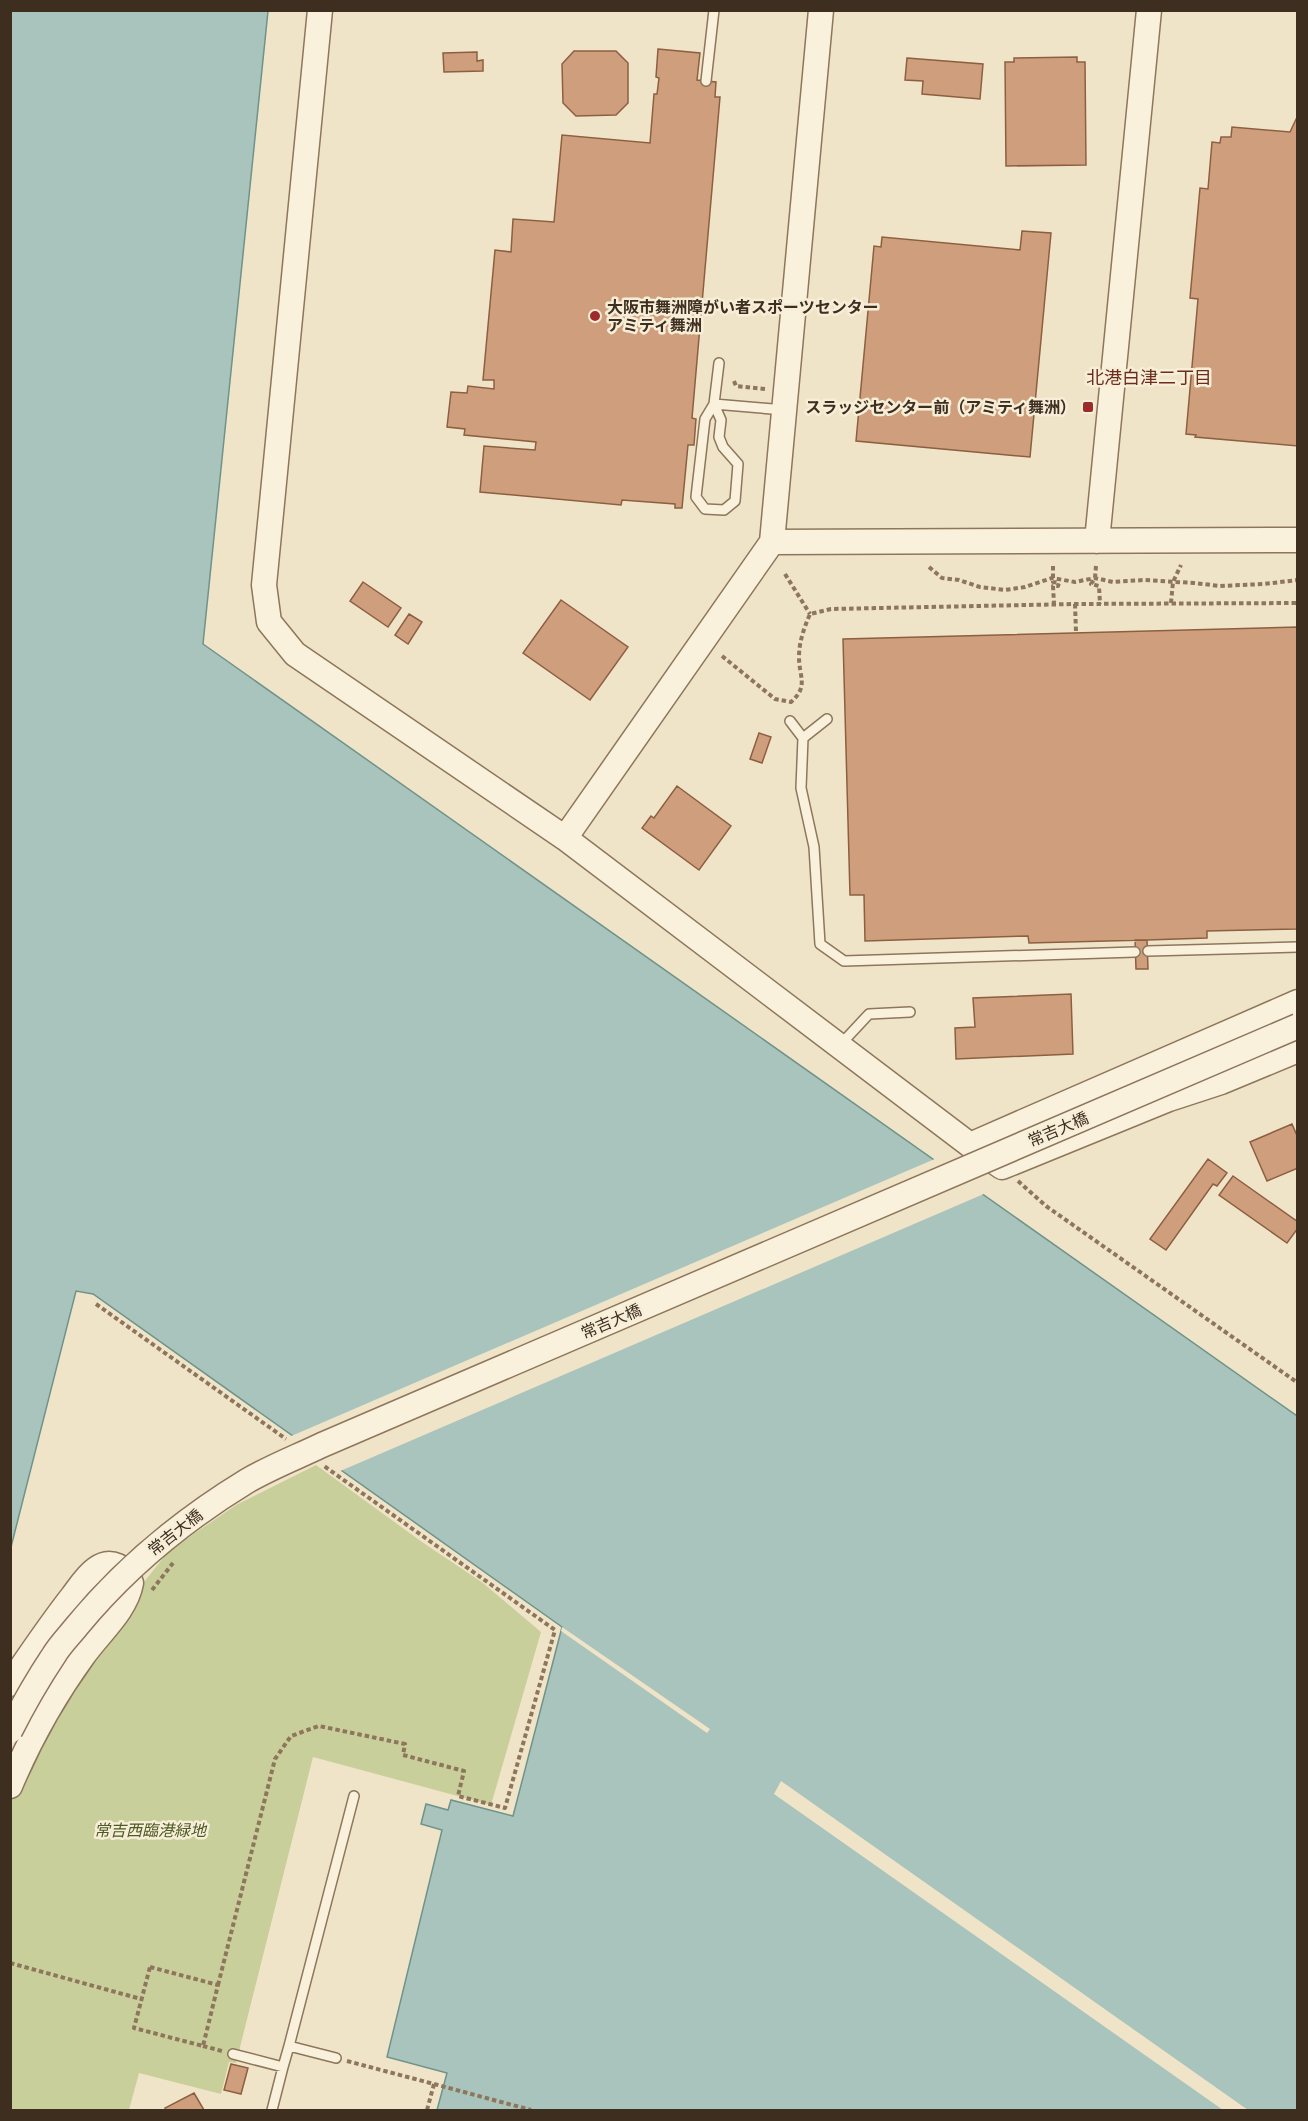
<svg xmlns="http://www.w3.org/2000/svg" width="1308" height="2121" viewBox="0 0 1308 2121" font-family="Lora,'Noto Sans JP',serif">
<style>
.green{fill:#c9cf9b}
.water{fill:#a9c4bc;stroke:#6f938a;stroke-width:1.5}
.pier{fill:#f0e4c8}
.building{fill:#cf9f7d;stroke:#8d5f41;stroke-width:1.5}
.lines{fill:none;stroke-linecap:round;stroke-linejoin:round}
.service-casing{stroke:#8d765c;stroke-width:12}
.tertiary-casing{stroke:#8d765c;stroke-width:27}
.path{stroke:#8d765c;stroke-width:4;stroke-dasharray:4.5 3;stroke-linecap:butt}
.service{stroke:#faf1dc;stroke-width:9}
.tertiary{stroke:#faf1dc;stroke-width:24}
.tertiary-bridge-casing{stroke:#8d765c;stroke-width:27;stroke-linecap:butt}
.tertiary-bridge{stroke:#faf1dc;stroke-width:24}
.poi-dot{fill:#9e2a2b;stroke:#f7eed8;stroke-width:2}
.labels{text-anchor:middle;stroke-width:5;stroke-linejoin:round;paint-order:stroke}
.poi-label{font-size:16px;font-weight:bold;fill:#3d2e20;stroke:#f7eed8;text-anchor:start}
.street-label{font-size:16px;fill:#3d2e20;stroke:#f7eed8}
.park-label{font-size:16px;font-style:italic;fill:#4d5a26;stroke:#f7eed8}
.neighbourhood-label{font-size:18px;fill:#6b2e1e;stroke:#f7eed8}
</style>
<rect width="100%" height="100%" fill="#f0e4c8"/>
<path class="green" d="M316,1465L422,1542L483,1583L541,1632L491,1805L313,1757L236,2063L229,2062L221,2094L139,2073L129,2110H11V1799L37,1741L139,1588L169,1551L236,1505Z"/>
<path class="water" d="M11,11H268L203,644L1297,1416V2110H437L447,2073L387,2057L442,1830L421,1824L426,1804L448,1810L451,1800L513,1816L562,1627L93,1294L76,1291L11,1547Z"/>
<path class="pier" d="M937,1158L986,1193L338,1472L289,1437Z
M562,1627L710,1729L707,1733L561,1631Z
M781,1781L1248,2110H1223L774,1794Z"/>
<path class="building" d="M658,49L700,53L697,80L716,82L715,97H720L692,418L696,419L694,445H688L682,508H675V504L622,500L621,505L480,492L484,446L535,450L536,442L464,435L465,429L447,427L451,392L467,393L468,386L494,389V380H483L495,250L511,252L513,219L554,222L562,135L650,143L654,94H657L659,78L656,77Z
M574,51H616L628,63V103L616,115L576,116L563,103L562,64Z
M477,52V61L483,60V71L444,72L443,53Z
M1077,57V62H1085L1086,165L1006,166L1005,62H1014V58Z
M907,58L983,64L980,99L922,94L923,81L905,80Z
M1298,115V446L1195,437L1196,435L1186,434L1198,299L1190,298L1200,188L1208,189L1212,142L1220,143L1221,137H1231L1232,127L1290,132Z
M1022,231L1051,233L1030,457L856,441L874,246L881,247L882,237L1020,250Z
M363,582L401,608L388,627L350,601Z
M561,600L628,647L590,700L523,653Z
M409,614L422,622L408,644L395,635Z
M1298,627V929L1207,931V938L1147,940L1029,943L1028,936L865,941L864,895H850L843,639Z
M759,733L771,737L762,763L750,759Z
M677,786L731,826L699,870L642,828L651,816L654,818Z
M1135,940H1147L1148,969H1136Z
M1071,994L1073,1054L956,1059L955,1028L975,1027L973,998Z
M1292,1124L1298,1138V1168L1267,1181L1250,1142Z
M1208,1159L1227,1173L1217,1186L1213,1184L1166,1250L1150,1239Z
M1233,1176L1298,1222V1228L1287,1243L1219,1195Z
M231,2064L248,2068L241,2094L224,2090Z
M194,2093L204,2110H166L165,2108Z"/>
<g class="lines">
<defs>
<path id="service" d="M706,81L714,10
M719,363L714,404L784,410
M714,404L721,420L719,437L723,447L738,464L735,501L724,510L705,509L696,497L705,419Z
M827,719L803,738L801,788L814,847L820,944L844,961L1135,952
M790,721L803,738
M1148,951L1298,947
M841,1044L869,1014L910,1012
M289,2046L354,1796
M233,2054L283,2067L289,2046L336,2058
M272,2110L283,2067"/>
<path id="tertiary" d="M320,10L264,585L269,622L295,654L565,838L970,1145L1002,1167L1169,1099L1221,1082L1298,1050
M1097,541L1149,10
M772,542L1298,540
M565,838L772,542L821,10
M970,1145L1298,1002
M10,1684C30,1655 50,1625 72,1597C79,1588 86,1576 96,1569C111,1558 126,1567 131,1583C126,1611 99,1633 83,1656C54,1696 29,1741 10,1786"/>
</defs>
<use href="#service" class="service-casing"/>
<use href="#tertiary" class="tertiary-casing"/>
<path class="path" d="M734,381L736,386L765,389
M1053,566V582L1059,583L1058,586H1053L1054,604
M1096,566L1095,578L1091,584L1099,586L1100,604
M929,567L942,578L959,580L980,587L1005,590L1025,587L1052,578L1075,582L1095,578L1113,582L1144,580L1194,583L1220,586L1264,584L1298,580
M785,574L810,614
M1171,603L1173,582L1181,565
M1075,604L1076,632
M722,656L775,699L791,702C809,686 799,677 799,657C799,642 804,628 810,614L831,609L1075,604L1298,603
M1018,1181L1046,1206L1298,1383
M96,1304L286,1439
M152,1590L173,1563
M10,1963L141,1999
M150,1967L218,1985L203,2046L134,2028Z
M218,1985L275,1759L291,1736L319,1726L405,1744L403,1755L464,1771L458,1796L505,1808L555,1630L324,1466
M203,2046L222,2051
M347,2061L434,2084L427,2110
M434,2084L531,2110"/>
<use href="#service" class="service"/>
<use href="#tertiary" class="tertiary"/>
<defs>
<path id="tertiary-bridge" d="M10,1731C23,1705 38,1679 54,1655C60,1645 69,1636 77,1626C124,1569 183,1520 247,1481C271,1467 297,1457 322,1445L1298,1026"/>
</defs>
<use href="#tertiary-bridge" class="tertiary-bridge-casing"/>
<use href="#tertiary-bridge" class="tertiary-bridge"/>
</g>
<g class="poi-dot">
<circle cx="595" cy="316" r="6"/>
<rect x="1082" y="401" width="12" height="12" rx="3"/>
</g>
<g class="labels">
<g class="poi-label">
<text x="607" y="313">大阪市舞洲障がい者スポーツセンター<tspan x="607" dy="18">アミティ舞洲</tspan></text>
<text x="1076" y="413" text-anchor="end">スラッジセンター前（アミティ舞洲）</text>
</g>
<g class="street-label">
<text transform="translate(1058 1129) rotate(-23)" y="6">常吉大橋</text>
<text transform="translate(611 1321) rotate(-23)" y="6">常吉大橋</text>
<text transform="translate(175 1532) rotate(-38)" y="6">常吉大橋</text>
</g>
<g class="park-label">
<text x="150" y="1836">常吉西臨港緑地</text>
</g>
<g class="neighbourhood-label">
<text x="1149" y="384">北港白津二丁目</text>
</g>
</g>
<rect width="1308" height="2121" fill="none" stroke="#3d2e20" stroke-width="24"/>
</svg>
